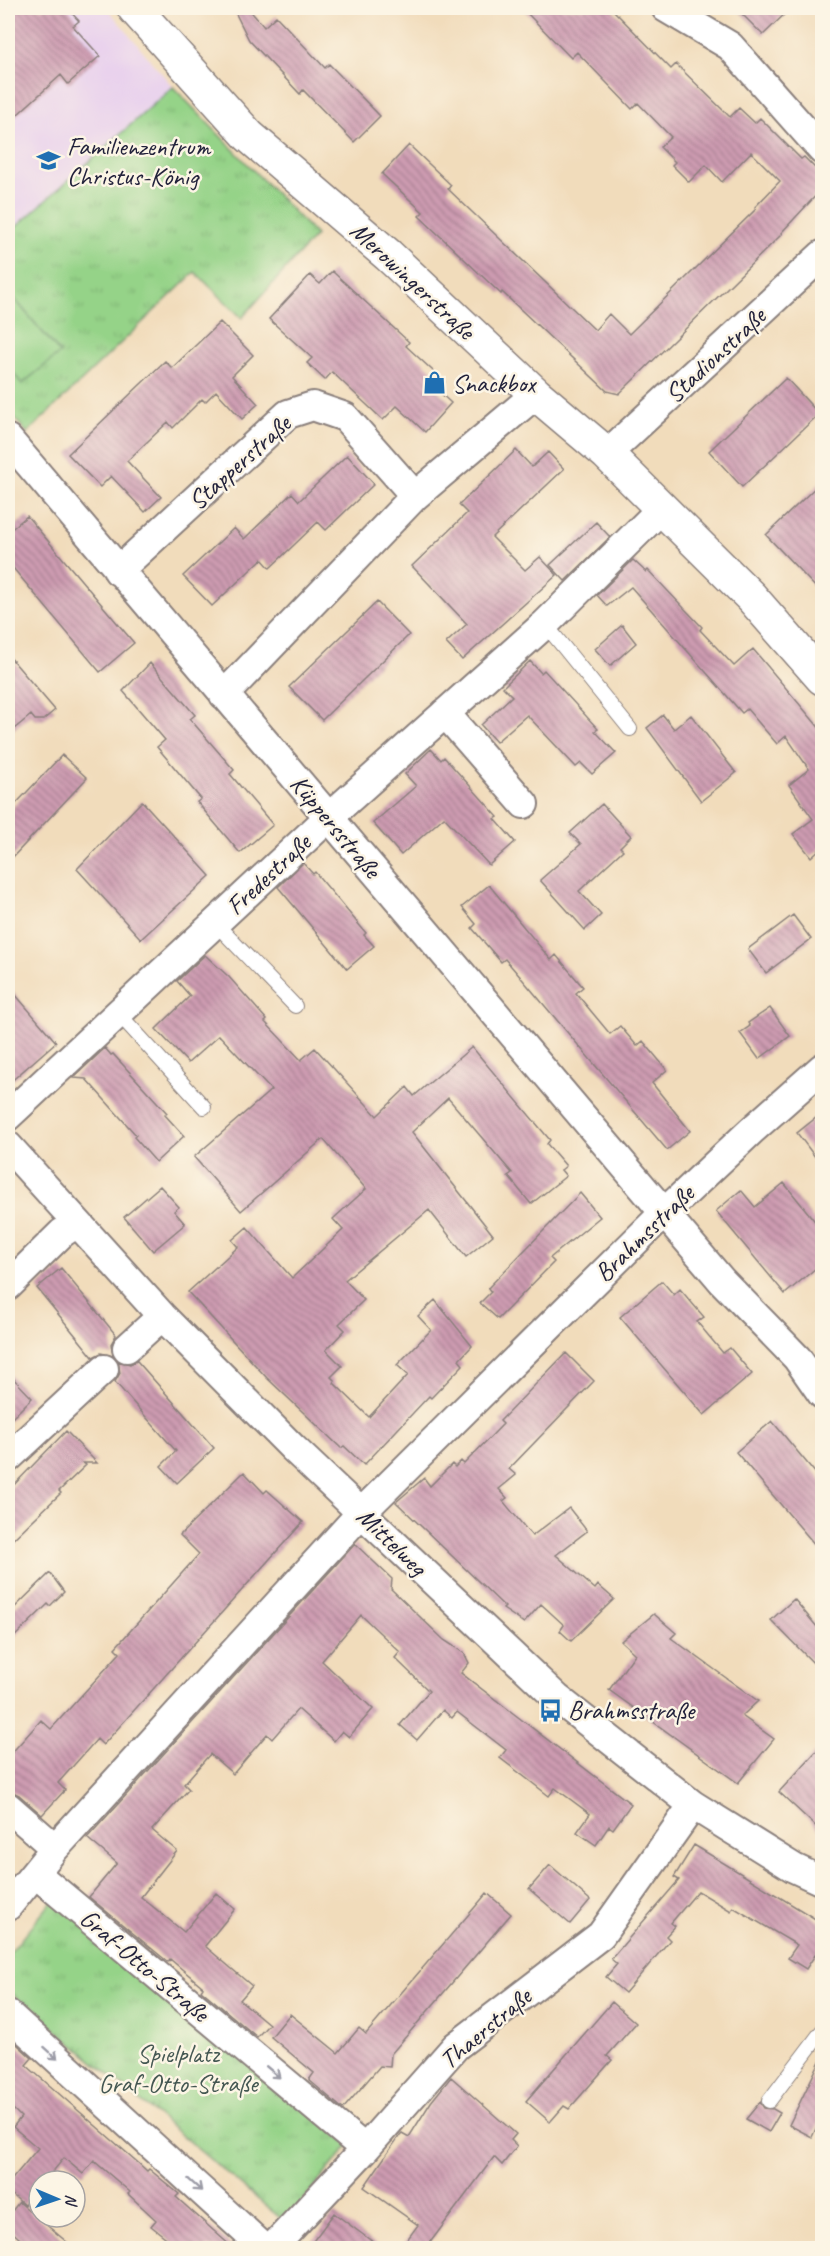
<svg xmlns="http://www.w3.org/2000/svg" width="830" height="2256" viewBox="0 0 830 2256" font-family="Caveat,sans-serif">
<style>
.built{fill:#e9d2ed}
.park{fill:url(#park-tufts);stroke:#5c7a62;stroke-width:1.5}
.garden{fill:#95d388;stroke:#5c7a62;stroke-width:1.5}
.building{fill:url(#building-back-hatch)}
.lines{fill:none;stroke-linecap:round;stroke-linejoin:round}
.service-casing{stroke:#8a7f7b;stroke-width:16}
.minor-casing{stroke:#8a7f7b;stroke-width:32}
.tertiary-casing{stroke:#8a7f7b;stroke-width:36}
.service{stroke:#fff;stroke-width:14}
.minor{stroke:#fff;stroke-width:28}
.tertiary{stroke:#fff;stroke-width:33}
.oneway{stroke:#9c9ca7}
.labels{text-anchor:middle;stroke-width:5;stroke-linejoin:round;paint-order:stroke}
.poi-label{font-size:26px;fill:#22223b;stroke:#fcf5e5;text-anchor:start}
.street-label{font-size:26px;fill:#22223b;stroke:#fcf5e5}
.park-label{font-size:26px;fill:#445752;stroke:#fcf5e5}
</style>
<defs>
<pattern id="park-tufts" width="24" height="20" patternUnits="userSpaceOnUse" patternTransform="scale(1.5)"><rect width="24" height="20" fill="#95d388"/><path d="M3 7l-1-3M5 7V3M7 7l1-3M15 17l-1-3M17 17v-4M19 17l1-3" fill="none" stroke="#80b576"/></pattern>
<pattern id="building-back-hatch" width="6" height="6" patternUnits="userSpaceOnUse" patternTransform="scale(1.5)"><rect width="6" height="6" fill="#cd9bb1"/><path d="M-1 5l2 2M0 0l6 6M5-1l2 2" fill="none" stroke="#a67e91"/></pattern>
</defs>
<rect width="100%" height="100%" fill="#fcf5e5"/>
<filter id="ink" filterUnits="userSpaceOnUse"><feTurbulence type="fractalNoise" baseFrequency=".0167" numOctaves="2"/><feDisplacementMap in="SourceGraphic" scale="12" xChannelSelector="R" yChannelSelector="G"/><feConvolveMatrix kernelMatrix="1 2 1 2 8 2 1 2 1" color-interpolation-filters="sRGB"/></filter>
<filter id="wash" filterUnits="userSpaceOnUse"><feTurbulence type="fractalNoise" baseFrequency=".008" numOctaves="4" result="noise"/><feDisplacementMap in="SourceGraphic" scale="24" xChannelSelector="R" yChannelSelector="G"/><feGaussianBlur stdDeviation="1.35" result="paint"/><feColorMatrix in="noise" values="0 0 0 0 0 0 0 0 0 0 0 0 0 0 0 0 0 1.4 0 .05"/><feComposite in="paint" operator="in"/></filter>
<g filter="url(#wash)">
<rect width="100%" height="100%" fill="#f1dcbb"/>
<path class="built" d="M8,8H107L173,87L8,234Z"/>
<path class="park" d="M173,87L316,235L242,318L195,272L27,433L8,410V234Z
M54,1899L349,2145L285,2222L8,1990V1955Z"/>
<path class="garden" d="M13,297L60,353L22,384L8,366V302Z"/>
<g id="blocks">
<path class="building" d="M8,8H67L79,21L73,26L100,56L68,84L61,75L8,123Z
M233,8H248L264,27L276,16L325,68L329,64L380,116L354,142L303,90L300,94L249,40Z
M522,8H611L671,69L676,64L730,117L739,108L755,123L760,118L801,159L804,157L822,175V189L781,233L782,234L619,394L607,391L502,292L501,294L419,216L423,212L382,174L409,145L451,185L448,189L595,330L609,314L629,334L756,209L755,207L780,181L751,152L722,182L706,165L689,182L672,165L675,162L660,147L671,137L638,103L632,109L577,52L571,58Z
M736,8H791L763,35Z
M332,271L409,342L406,346L445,382L437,390L451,403L425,432L397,406L383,420L332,372L325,380L307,363L312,358L269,319L310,275L320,284Z
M220,322L253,355L232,376L258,404L242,419L216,391L205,402L202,399L173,428L168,422L127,461L161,497L145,512L111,476L100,487L68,454L165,361L172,368Z
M786,378L819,414L742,487L709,451Z
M516,450L532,467L548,452L564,469L492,537L525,570L540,557L557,575L462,660L446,643L467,624L412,566L467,513L459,505Z
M347,455L374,484L326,530L318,522L270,568L262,559L212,606L183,576L234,528L244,539L292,493L299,501Z
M822,481V594L766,535Z
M27,516L134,643L100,672L8,562V532Z
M596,522L610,537L565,581L550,565Z
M633,560L646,572L648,570L702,627L700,630L734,666L753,649L822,731V847L811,857L793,834L813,819L789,785L809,769L786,736L777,744L747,709L742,713L631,587L607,606L597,595Z
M377,602L409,635L322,720L289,687Z
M622,625L636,643L610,666L595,649Z
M8,655L55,710L43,720H35L31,715L8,734Z
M530,661L541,673L544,670L598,729L595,731L616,753L592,774L581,763L576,767L527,715L496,742L481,725L512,696L503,687Z
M150,663L195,715L190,719L234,770L230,774L273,825L240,853L197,802L201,799L157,747L165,740L123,691Z
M663,715L674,729L691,715L736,773L701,801L647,728Z
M431,749L441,760L444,757L498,817L495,819L515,842L489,865L444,817L401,855L373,823L416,786L405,774Z
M62,755L87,778L8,862V812Z
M142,801L210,876L141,939L77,869Z
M602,804L631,836L620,847L623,850L579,891L601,915L585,930L540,880L581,844L570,833Z
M303,863L313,874L315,872L366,933L364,935L374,946L347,969L278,887Z
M489,885L551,960L556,955L583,987L576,993L610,1034L620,1026L637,1046L643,1041L667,1070L652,1083L690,1131L667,1150L517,973L505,959L501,962L472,928L476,924L462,907Z
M793,915L811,939L766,973L748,949Z
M205,955L229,977L267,1020L265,1022L301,1060L315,1048L377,1116L407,1087L414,1096L472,1047L550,1140L547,1144L566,1166L561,1170L566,1176L531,1204L508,1176L512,1173L448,1098L412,1132L493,1235L466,1257L429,1210L345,1280L364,1300L339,1324L345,1330L326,1350L342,1366L331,1377L335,1381L334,1383L369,1417L408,1375L397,1365L431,1330L418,1316L435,1300L472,1346L459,1360L463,1365L431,1398L429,1396L364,1465L344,1446L341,1448L267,1378L188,1292L238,1247L232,1240L247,1227L292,1278L343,1230L333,1219L366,1189L323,1139L241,1211L194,1157L271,1090L219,1035L188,1063L156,1029L190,996L177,981Z
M8,986L56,1042L8,1084Z
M770,1008L790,1036L759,1059L740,1033L750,1026L748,1023Z
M105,1048L111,1055L113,1054L167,1113L165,1115L184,1136L156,1162L134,1137L136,1135L86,1079L73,1078Z
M822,1113V1166L797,1133Z
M784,1183L822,1230V1263L785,1294L716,1211L741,1190L755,1207Z
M160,1186L179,1207L174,1211L185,1224L153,1251L124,1217Z
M580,1193L600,1217L550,1258L554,1262L498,1319L480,1303L491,1292L488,1288Z
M61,1268L116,1335L111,1344L113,1356L101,1353L93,1357L37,1288Z
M662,1281L674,1295L680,1289L704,1317L697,1322L723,1353L730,1348L752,1374L704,1415L620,1317Z
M566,1353L594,1381L509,1469L516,1475L499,1489L507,1498L503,1501L532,1536L569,1508L587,1531L556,1555L595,1589L598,1585L614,1599L571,1641L560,1631L564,1625L541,1604L524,1623L503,1609L505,1607L396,1502L424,1478L430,1486L452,1464L455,1467L461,1461L464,1464L503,1424L500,1421Z
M118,1361L130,1364L137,1361L214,1448L177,1483L161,1466L176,1451L115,1382L120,1373Z
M8,1373L32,1398L8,1422Z
M772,1421L822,1481V1553L736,1452Z
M66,1431L97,1463H83L86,1465L59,1491L61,1493L8,1544V1491Z
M244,1472L264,1493L267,1490L303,1522L103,1745L97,1739L58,1783L65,1790L42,1815L19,1795L8,1790V1757L41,1720L51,1729L120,1653L115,1648L199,1554L180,1535Z
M355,1544L392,1579L391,1589L444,1640L464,1653L469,1663L461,1673L631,1804L613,1829L609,1826L596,1845L577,1832L590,1814L555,1788L549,1796L526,1778L500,1758L506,1750L457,1712L452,1718L443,1710L417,1740L400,1725L429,1691L395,1658L400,1652L361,1615L322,1661L373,1709L349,1737L342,1731L334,1741L298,1709L272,1739L267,1734L233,1774L210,1754L184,1784L189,1789L152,1830L177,1851L141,1897L184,1932L216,1893L235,1909L205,1946L252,1986L240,2000L269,2024L257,2037L201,1990L203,1987L170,1959L168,1962L89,1897L117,1863L87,1838Z
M50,1573L64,1592L50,1606L48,1604L8,1643V1614Z
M794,1599L822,1633V1672L771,1620Z
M654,1614L676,1633L671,1638L758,1701L742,1716L774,1739L738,1783L609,1690L635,1654L621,1641Z
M822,1745V1832L779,1792Z
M694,1845L822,1923V1960L815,1955L806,1969L788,1958L797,1945L733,1907L731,1911L698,1891L671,1923L675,1926L666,1936L670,1940L625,1993L606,1977L617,1964L611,1959L679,1880L674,1877Z
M550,1865L590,1900L570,1924L529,1889Z
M487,1893L511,1914L391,2054L390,2067L380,2066L343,2109L309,2080L314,2073L271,2037L290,2014L338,2053L359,2028L366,2034Z
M612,2002L636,2023L607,2056L612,2060L583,2093L569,2109L564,2106L550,2122L526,2101Z
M8,2036L32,2058L26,2065L135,2160L147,2171L149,2169L179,2194L176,2197L233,2248H179L151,2226L156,2220L128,2194L130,2192L94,2161L83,2174L64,2158L45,2181H39V2187L24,2205L8,2191V2184L38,2148L13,2127L21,2117L8,2104Z
M822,2057V2116L812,2137L789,2125Z
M451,2077L516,2134L511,2140L517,2146L502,2165L494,2157L426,2248H401L418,2225L364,2187L400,2135L402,2133L409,2137L431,2102Z
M760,2102L764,2108L773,2109L780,2113L769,2132L746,2119Z
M19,2202L74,2248H12L20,2239L8,2228V2216Z
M334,2213L350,2225L381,2248H308Z"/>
</g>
</g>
<g filter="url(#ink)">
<use href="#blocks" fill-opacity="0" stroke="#8a7f7b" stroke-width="1.5"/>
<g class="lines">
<defs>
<path id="service" d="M545,624L630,729
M215,923L295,1006
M118,1013L204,1107
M769,2101L822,2031"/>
<path id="minor" d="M666,8L730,46L822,150
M8,439L722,1281L797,1358L822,1394
M607,454L822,255
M118,571L288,414L313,406L345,417L415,496
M224,695L415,496L536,394
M445,713L524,804
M8,1116L329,817L545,624L661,509
M8,1146L162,1316L293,1448L557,1698L693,1805L794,1868L822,1881
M8,1286L62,1233L77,1223
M127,1348L162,1316
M8,1458L104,1369
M8,1807L55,1848
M35,1873L365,2149
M8,1906L55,1848L362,1512L664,1213L751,1131L822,1068
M8,2014L264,2248
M272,2248L365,2149L456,2046L601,1935L693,1805"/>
<path id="tertiary" d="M134,8L249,136L388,255L536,394L607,454L752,598L822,678"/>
</defs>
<use href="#service" class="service-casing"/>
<use href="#minor" class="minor-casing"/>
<use href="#tertiary" class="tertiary-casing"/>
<use href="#service" class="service"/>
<use href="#minor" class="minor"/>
<use href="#tertiary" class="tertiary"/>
</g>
<defs><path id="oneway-shaft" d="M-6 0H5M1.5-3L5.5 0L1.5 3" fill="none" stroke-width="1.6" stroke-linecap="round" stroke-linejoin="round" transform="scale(1.5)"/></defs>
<g class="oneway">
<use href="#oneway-shaft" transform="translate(51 2053) rotate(42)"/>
<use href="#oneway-shaft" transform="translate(273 2072) rotate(40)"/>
<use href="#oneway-shaft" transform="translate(195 2185) rotate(42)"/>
</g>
</g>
<defs>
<symbol id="school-bare" viewBox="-9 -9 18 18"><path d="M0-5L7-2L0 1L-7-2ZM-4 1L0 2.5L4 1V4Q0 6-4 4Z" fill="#1f6fb2" stroke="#fcf5e5" stroke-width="2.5" paint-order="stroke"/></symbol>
<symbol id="shop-bare" viewBox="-9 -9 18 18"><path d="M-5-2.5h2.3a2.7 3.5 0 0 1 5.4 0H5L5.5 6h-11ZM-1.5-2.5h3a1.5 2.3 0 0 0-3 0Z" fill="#1f6fb2" stroke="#fcf5e5" stroke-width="2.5" paint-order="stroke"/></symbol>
<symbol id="bus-bare" viewBox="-9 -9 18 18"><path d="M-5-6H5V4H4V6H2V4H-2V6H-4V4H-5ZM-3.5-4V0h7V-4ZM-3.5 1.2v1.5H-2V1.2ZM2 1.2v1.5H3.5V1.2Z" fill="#1f6fb2" stroke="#fcf5e5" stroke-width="2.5" paint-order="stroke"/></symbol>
</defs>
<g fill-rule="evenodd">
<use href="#school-bare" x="32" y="144" width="33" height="33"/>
<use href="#shop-bare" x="418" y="366" width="33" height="33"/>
<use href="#bus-bare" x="534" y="1694" width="33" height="33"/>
</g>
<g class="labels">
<g class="poi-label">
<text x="67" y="155">Familienzentrum<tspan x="67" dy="30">Christus-König</tspan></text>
<text x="452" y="392">Snackbox</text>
<text x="568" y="1719">Brahmsstraße</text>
</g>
<g class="street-label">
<text transform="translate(413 280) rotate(43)" y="9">Merowingerstraße</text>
<text transform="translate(715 355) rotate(-43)" y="9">Stadionstraße</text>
<text transform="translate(239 462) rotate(-42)" y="9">Stapperstraße</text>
<text transform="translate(336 826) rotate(50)" y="9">Küppersstraße</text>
<text transform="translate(268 874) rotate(-43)" y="9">Fredestraße</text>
<text transform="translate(644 1233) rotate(-44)" y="9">Brahmsstraße</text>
<text transform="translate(392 1541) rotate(44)" y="9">Mittelweg</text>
<text transform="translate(145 1965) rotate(40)" y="9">Graf-Otto-Straße</text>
<text transform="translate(485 2028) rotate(-40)" y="9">Thaerstraße</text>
</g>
<g class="park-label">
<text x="178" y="2062">Spielplatz<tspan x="178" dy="30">Graf-Otto-Straße</tspan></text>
</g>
</g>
<rect width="830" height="2256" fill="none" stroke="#fcf5e5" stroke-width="30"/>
<g transform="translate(57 2199) rotate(92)"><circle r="28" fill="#fcf5e5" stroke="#a5a1a1" stroke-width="1.5"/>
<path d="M0-4.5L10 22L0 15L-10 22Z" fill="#1f6fb2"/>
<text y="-9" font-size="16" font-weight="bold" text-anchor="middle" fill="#22223b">N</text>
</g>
</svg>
